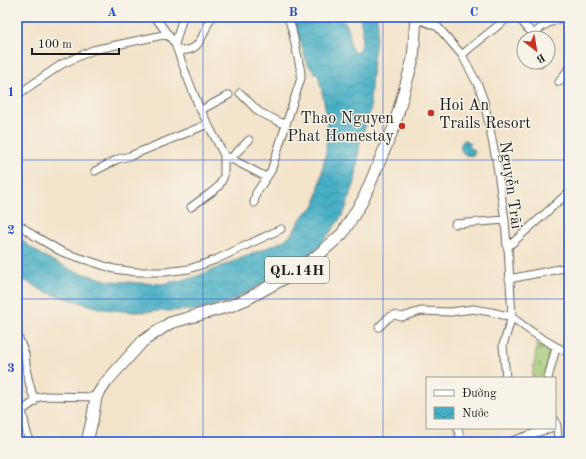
<svg xmlns="http://www.w3.org/2000/svg" width="586" height="459" viewBox="0 0 586 459" font-family="'Old Standard TT',serif">
<style>
.cemetery{fill:url(#cemetery-stones);stroke:#5e7046}
.water{fill:url(#water-waves);stroke:#316670}
.lines{fill:none;stroke-linecap:round;stroke-linejoin:round}
.street-casing{stroke:#676259;stroke-width:9}
.primary-casing{stroke:#676259;stroke-width:13}
.street{stroke:#fff;stroke-width:7}
.primary{stroke:#fff;stroke-width:11}
.grid{fill:none;stroke:#1d4ed8;stroke-width:1;stroke-opacity:0.55}
.poi-dot{fill:#c8321e;stroke:#f7f3e8;stroke-width:1.5}
.labels{text-anchor:middle;stroke-width:3;stroke-linejoin:round;paint-order:stroke}
.shield{fill:#f7f3e8;stroke:#5e5c59;stroke-width:1}
.shield-label{font-size:15px;font-weight:bold;fill:#1c1c1c}
.poi-label{font-size:16px;fill:#1c1c1c;stroke:#f7f3e8;text-anchor:start}
.street-label{font-size:16px;fill:#1c1c1c;stroke:#f7f3e8}
.neatline{fill:none;stroke:#1d4ed8;stroke-width:1.5}
.grid-label{font-size:13px;text-anchor:middle;font-weight:bold;fill:#1d4ed8}
</style>
<defs>
<pattern id="cemetery-stones" width="16" height="16" patternUnits="userSpaceOnUse"><rect width="16" height="16" fill="#9fc571"/><path d="M2 7V4a2 2 0 0 1 4 0v3zM10 15v-3a2 2 0 0 1 4 0v3z" fill="#88a961"/></pattern>
<pattern id="water-waves" width="16" height="10" patternUnits="userSpaceOnUse"><rect width="16" height="10" fill="#46afc5"/><path d="M0 5q4-4 8 0t8 0" fill="none" stroke="#3a8e9f"/></pattern>
</defs>
<rect width="100%" height="100%" fill="#f7f3e8"/>
<filter id="ink" filterUnits="userSpaceOnUse"><feTurbulence type="fractalNoise" baseFrequency=".025" numOctaves="2"/><feDisplacementMap in="SourceGraphic" scale="8" xChannelSelector="R" yChannelSelector="G"/><feConvolveMatrix kernelMatrix="1 2 1 2 8 2 1 2 1" color-interpolation-filters="sRGB"/></filter>
<filter id="wash" filterUnits="userSpaceOnUse"><feTurbulence type="fractalNoise" baseFrequency=".012" numOctaves="4" result="noise"/><feDisplacementMap in="SourceGraphic" scale="16" xChannelSelector="R" yChannelSelector="G"/><feGaussianBlur stdDeviation="0.9" result="paint"/><feColorMatrix in="noise" values="0 0 0 0 0 0 0 0 0 0 0 0 0 0 0 0 0 1.4 0 .05"/><feComposite in="paint" operator="in"/></filter>
<g filter="url(#wash)">
<rect width="100%" height="100%" fill="#f3e4cb"/>
<path class="cemetery" d="M537,344L554,348L547,378L532,377Z"/>
<path class="water" d="M293,17H339C341,19 344,21 346,24C352,32 347,45 354,52L358,51C364,41 362,28 360,17H377L378,24L373,61L370,100L371,108L360,142L355,182L344,213L329,234L318,248L292,268L231,301L198,310L135,312L103,309L45,292L17,276V237L43,256L74,271L109,281L162,284L192,278L281,242L292,234L303,215L315,206L326,152L327,117L319,77L307,64Z
M464,140H467L470,143L469,146L470,149H473L475,151L474,155C466,157 462,154 460,147L462,142Z"/>
</g>
<g filter="url(#ink)">
<g class="lines">
<defs>
<path id="street" d="M155,17L175,44L188,79L199,107L224,155V176L219,186L212,192L191,207
M519,17L527,28L533,33H535C544,24 554,18 568,19L569,20
M416,18L438,27L462,55L478,85L484,101L496,159L505,220L507,247H508L512,317C529,331 549,344 569,353
M175,44L183,17
M524,48L523,51L524,52
M178,50C203,53 201,33 212,17
M462,55L471,47L509,17
M539,62L540,63
M559,82L569,68
M240,93L259,112L286,125
M17,95L62,64L93,50L168,34
M201,110L229,95
M224,155L266,177
M230,159L249,140
M95,171L118,159L130,156L208,124
M254,203L256,193L271,171L301,78V72L292,30L288,17
M17,223L33,235L62,252L114,269L136,272H165L189,269L215,260L281,229
M455,224L505,220
M508,247L569,192
M509,279L569,267
M379,327L388,318L394,315L402,317L421,311L451,312L473,309L491,312L512,317L503,345L506,378
M17,334L25,354L27,374L32,393L35,398
M548,378L556,348
M22,411L29,442
M17,414L34,402L35,398L46,396L96,397
M555,420L557,426L558,440
M458,428L461,442
M508,442L551,428"/>
<path id="primary" d="M87,442L92,421L96,397L107,381L143,341L170,323L230,306L247,299L292,274L317,256L342,234L363,200L394,127L413,59L416,17"/>
</defs>
<use href="#street" class="street-casing"/>
<use href="#primary" class="primary-casing"/>
<use href="#street" class="street"/>
<use href="#primary" class="primary"/>
</g>
</g>
<path class="grid" d="M203,17V442M383,17V442M17,160H569M17,299H569"/>
<g class="poi-dot">
<circle cx="431" cy="113" r="4"/>
<circle cx="402" cy="126" r="4"/>
</g>
<g class="labels">
<rect class="shield" x="265" y="257" width="64" height="26" rx="3"/>
<g class="shield-label">
<text x="297" y="275">QL.14H</text>
</g>
<g class="poi-label">
<text x="439" y="110">Hoi An<tspan x="439" dy="18">Trails Resort</tspan></text>
<text x="394" y="123" text-anchor="end">Thao Nguyen<tspan x="394" dy="18">Phat Homestay</tspan></text>
</g>
<g class="street-label">
<text transform="translate(512 185) rotate(82)" y="6">Nguyễn Trãi</text>
</g>
</g>
<rect width="586" height="459" fill="none" stroke="#f7f3e8" stroke-width="44"/>
<rect x="426" y="377" width="130" height="52" fill="#f7f3e8" stroke="#9f9d96"/>
<rect x="434" y="390" width="20" height="6" fill="#ffffff" stroke="#9f9d96"/>
<text x="462" y="397" font-size="12" fill="#1c1c1c">Đường</text>
<rect x="434" y="407" width="20" height="12" fill="url(#water-waves)" stroke="#9f9d96"/>
<text x="462" y="417" font-size="12" fill="#1c1c1c">Nước</text>
<g transform="translate(536 50) rotate(149)"><circle r="19" fill="#f7f3e8" stroke="#9f9d96"/>
<path d="M0-3L7 15L0 10L-7 15Z" fill="#c8321e"/>
<text y="-6" font-size="11" font-weight="bold" text-anchor="middle" fill="#1c1c1c">B</text>
</g>
<path d="M32 48v6h87v-6" fill="none" stroke="#1c1c1c" stroke-width="2"/>
<text x="38" y="48" font-size="12" fill="#1c1c1c" stroke="#f7f3e8" stroke-width="3" paint-order="stroke">100 m</text>
<rect x="22" y="22" width="542" height="415" class="neatline"/>
<g class="grid-label">
<text x="112" y="16">A</text>
<text x="293" y="16">B</text>
<text x="474" y="16">C</text>
<text x="11" y="96">1</text>
<text x="11" y="234">2</text>
<text x="11" y="372">3</text>
</g>
</svg>
